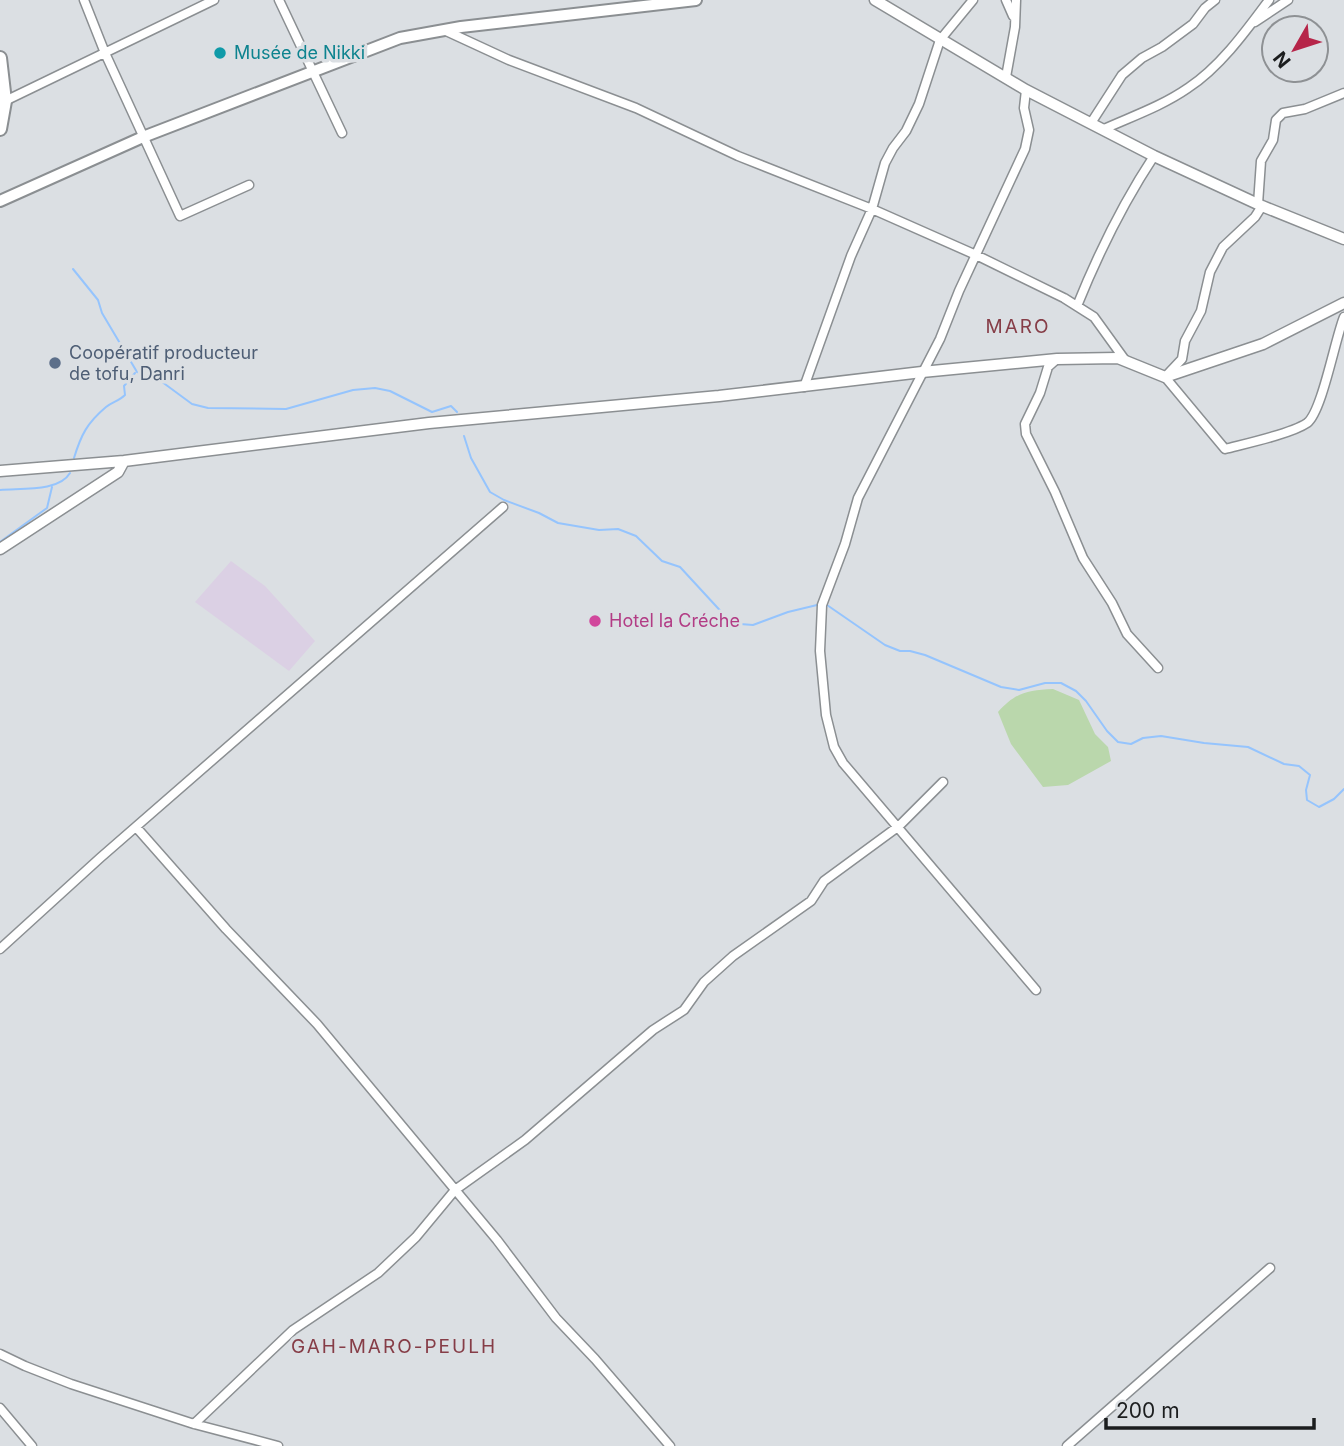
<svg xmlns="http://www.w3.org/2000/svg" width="1344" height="1446" viewBox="0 0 1344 1446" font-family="Inter,sans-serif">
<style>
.education{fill:#dbd0e4}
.green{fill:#bad7ac}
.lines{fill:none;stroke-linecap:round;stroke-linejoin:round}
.stream{stroke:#95c4fd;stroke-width:2}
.minor-casing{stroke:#8b8f92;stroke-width:11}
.tertiary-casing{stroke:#8b8f92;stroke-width:13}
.secondary-casing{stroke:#8b8f92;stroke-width:14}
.primary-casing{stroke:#8b8f92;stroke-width:16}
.minor{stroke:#fff;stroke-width:8}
.tertiary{stroke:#fff;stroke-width:10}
.secondary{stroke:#fff;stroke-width:10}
.primary{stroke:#fff;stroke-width:12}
.culture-dot{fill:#0f9aa8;stroke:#dbdfe3;stroke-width:2.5}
.service-dot{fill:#5c6f8a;stroke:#dbdfe3;stroke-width:2.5}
.hotel-dot{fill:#d1479c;stroke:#dbdfe3;stroke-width:2.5}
.labels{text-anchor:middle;stroke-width:7;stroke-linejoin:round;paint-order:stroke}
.culture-label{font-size:18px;fill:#0d838f;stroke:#dbdfe3;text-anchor:start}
.service-label{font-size:18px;fill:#4e5e75;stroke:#dbdfe3;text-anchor:start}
.hotel-label{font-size:18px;fill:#b23c85;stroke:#dbdfe3;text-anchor:start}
.neighbourhood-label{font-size:19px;letter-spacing:2px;fill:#863d47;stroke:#dbdfe3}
</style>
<rect width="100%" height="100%" fill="#dbdfe3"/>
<path class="education" d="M231,561L265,586L315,641L289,671L195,602Z"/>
<path class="green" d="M1053,689L1079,700L1095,734L1108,747L1111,761L1068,785L1043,787L1011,744L998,712C1015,693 1027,690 1053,689Z"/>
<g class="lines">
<path class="stream" d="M73,269L98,300L102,313L137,372L154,376L192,404L208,408L286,409L353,390L375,388L390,391L432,412L451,406L457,412
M464,436L471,458L490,492L504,500L539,513L558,523L599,530L618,529L636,536L662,561L680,567L727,618L740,624L753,625L788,612L817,605
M74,458C81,435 87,423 106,407C112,402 119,401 125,395L124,386L135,373
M0,490C21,488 59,492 70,473
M0,542L47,508L52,487
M827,605L885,645L900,651H910L925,655L1001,687L1019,690L1045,683H1061L1076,691L1086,701L1107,731L1118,742L1131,744L1143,738L1161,736L1204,743L1248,747L1284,764L1299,766L1310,775L1306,790L1307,800L1319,807L1334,799L1344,789"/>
<defs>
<path id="minor" d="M84,0L105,53L180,216L249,185
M279,0L342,133
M1006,0L1013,16
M1255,22L1288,0
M444,30L509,60L636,108L738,156L872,209L976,255L1064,298L1094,317L1125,360
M1006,77L1015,27L1016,0
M1026,90L1024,108L1029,130L1025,149L959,291L940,339L858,498L845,544L822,605L820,651L826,715L834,747L843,763L1036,990
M5,101L214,0
M1091,123L1122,75L1142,58L1162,47L1193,24L1205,8L1215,0
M1104,129C1133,116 1162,106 1188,88C1220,67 1246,31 1269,0
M1258,204L1261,161L1273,140L1276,120L1283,113L1305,109L1344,93
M1262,206L1255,217L1223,247L1210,272L1201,311L1185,341L1182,359L1165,377L1225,449C1244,444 1291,434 1307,423C1322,412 1335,339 1344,317
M1077,306C1098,254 1123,203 1154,156
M1057,359L1048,367L1040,393L1025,424L1026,434L1055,492L1083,558L1112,603L1127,634L1158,668
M804,387L851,256L872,209L885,163L893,148L906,131L919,104L940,40L973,0
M136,827L226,929L317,1024L497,1240L556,1318L595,1359L670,1446
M0,949L100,858L503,507
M0,1354L25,1366L71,1384L194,1424L278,1446
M0,1408L32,1446
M194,1424L293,1330L378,1273L416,1237L455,1190L525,1140L653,1030L684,1010L704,982L733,956L811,901L824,881L899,826L943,782
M1067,1446L1270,1268"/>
<path id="tertiary" d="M875,0L1026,90L1154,156L1262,206L1344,239
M0,471L124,461L429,423L719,396L922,372L1057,359L1118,358L1165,377L1263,344L1344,303
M0,549L118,472L124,461"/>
<path id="secondary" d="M0,201L143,137L400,38L461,27L696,0"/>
<path id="primary" d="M0,58L5,101L0,129"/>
</defs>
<use href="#minor" class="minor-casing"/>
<use href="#tertiary" class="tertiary-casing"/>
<use href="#secondary" class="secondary-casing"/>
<use href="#primary" class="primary-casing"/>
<use href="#minor" class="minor"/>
<use href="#tertiary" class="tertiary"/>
<use href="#secondary" class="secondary"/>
<use href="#primary" class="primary"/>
</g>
<circle class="culture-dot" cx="220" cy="53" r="7"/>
<circle class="service-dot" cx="55" cy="363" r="7"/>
<circle class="hotel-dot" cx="595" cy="621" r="7"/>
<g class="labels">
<g class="culture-label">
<text x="234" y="59">Musée de Nikki</text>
</g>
<g class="service-label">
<text x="69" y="359">Coopératif producteur<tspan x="69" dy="21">de tofu, Danri</tspan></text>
</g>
<g class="hotel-label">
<text x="609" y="627">Hotel la Créche</text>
</g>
<g class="neighbourhood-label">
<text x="1018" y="333">MARO</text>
<text x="394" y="1353">GAH-MARO-PEULH</text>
</g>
</g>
<g transform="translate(1295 49) rotate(231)"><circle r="33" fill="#dbdfe3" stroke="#8e9194" stroke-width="2"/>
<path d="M0-5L12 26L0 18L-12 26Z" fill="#b62549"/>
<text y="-10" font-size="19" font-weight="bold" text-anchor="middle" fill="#1b1d1e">N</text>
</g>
<path d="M1106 1418v10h208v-10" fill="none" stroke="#1b1d1e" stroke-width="3.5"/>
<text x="1116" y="1418" font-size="21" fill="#1b1d1e" stroke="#dbdfe3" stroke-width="5" paint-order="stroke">200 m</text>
</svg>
